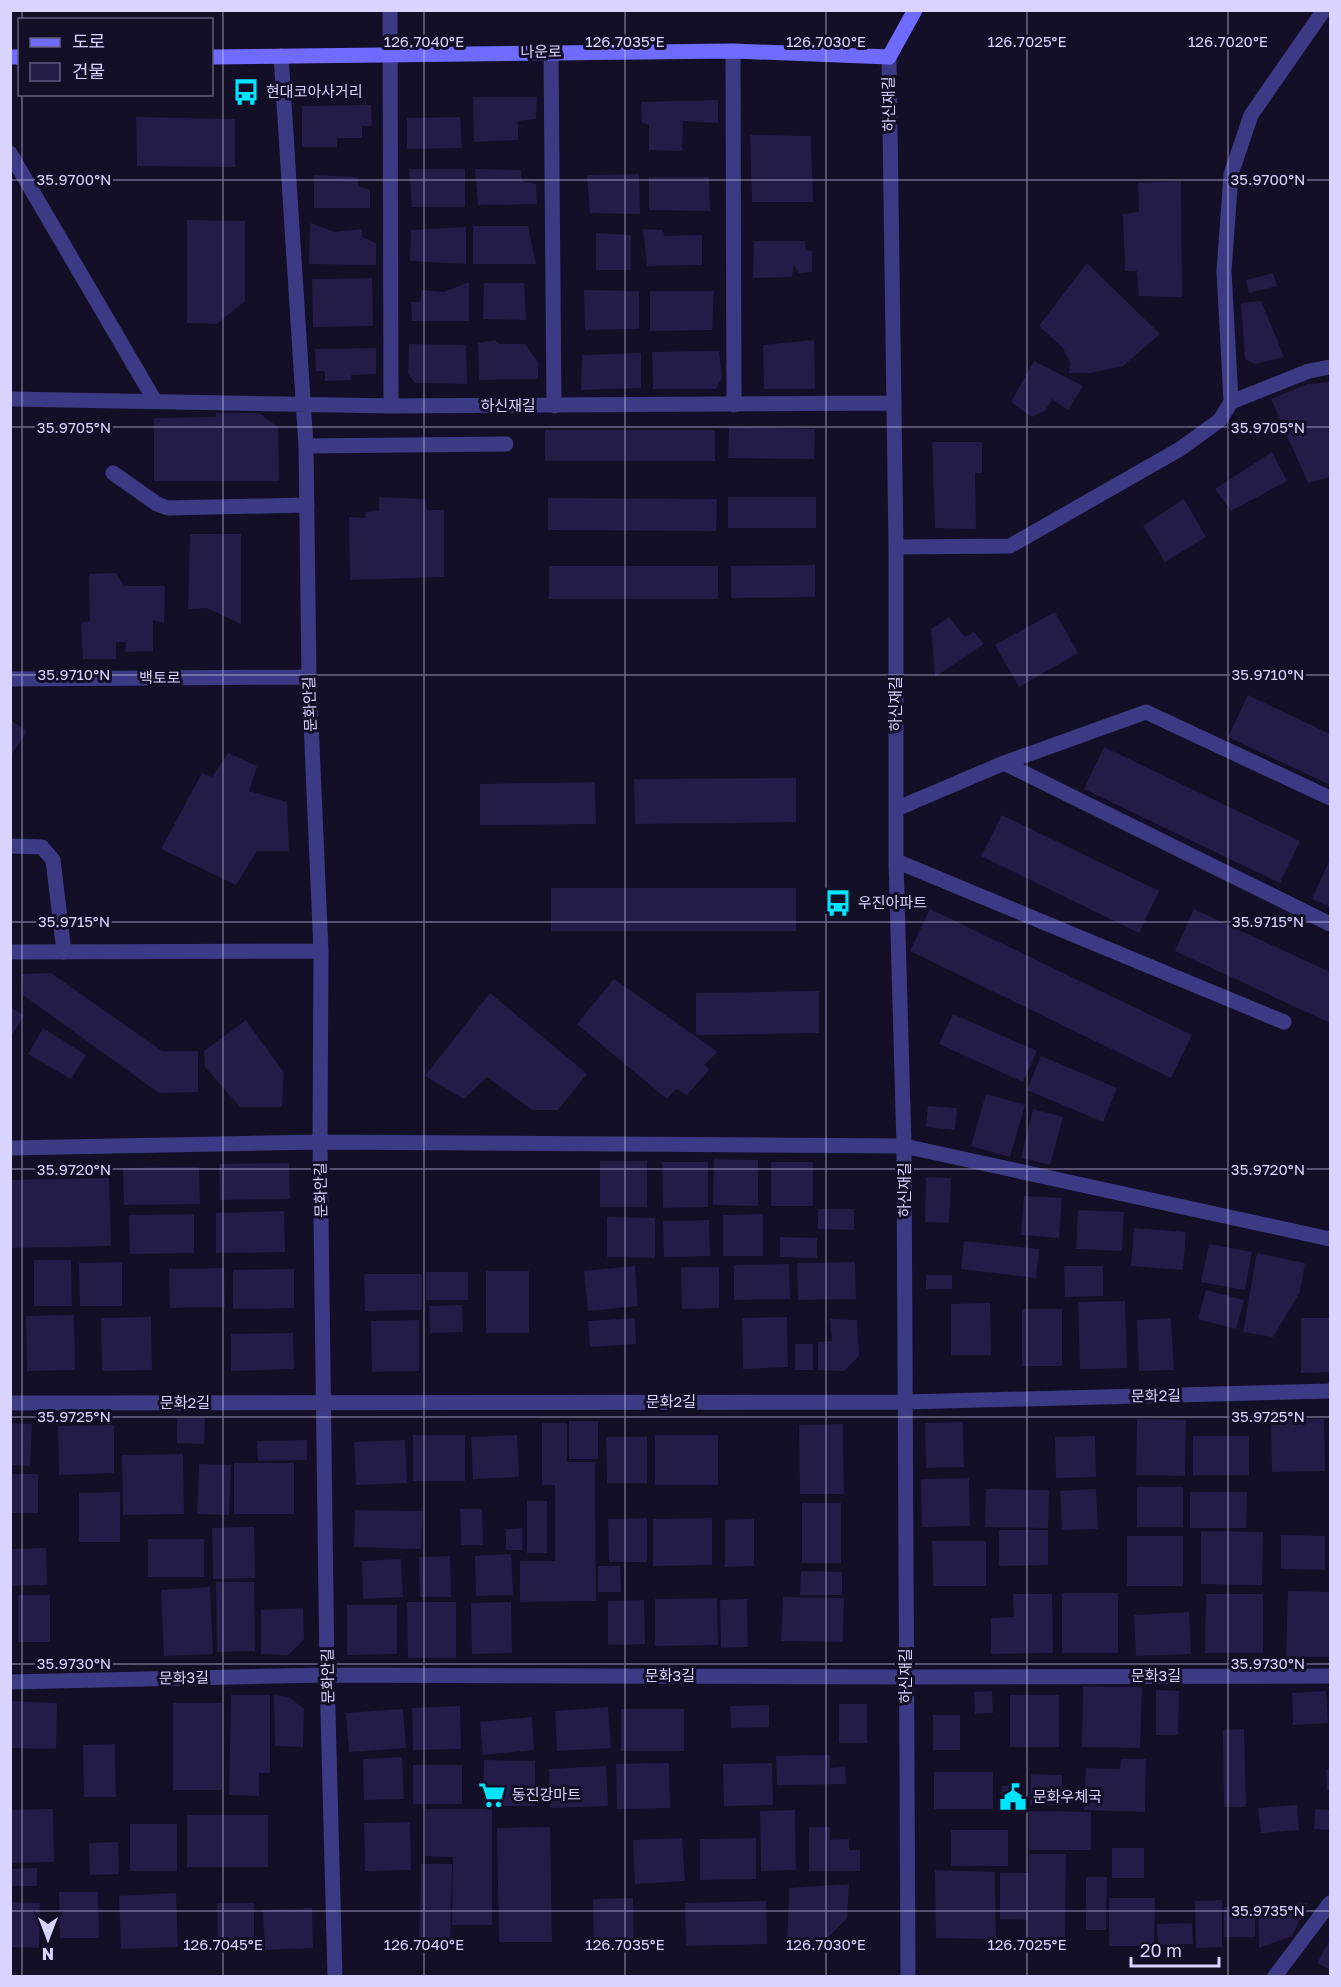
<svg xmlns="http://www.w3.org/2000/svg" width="1341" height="1987" viewBox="0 0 1341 1987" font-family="'Golos Text','Noto Sans KR',sans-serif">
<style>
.building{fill:#241b47}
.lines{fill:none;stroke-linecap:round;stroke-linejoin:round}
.lane{stroke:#3d3a85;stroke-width:15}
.street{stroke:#3d3a85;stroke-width:15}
.secondary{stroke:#6f6bff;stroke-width:15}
.ticks{fill:none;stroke:#d9d4ff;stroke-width:1.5;stroke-opacity:0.45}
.labels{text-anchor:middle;stroke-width:6;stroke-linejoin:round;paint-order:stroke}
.street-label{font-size:15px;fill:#d9d4ff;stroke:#130f26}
.poi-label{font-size:15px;fill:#d9d4ff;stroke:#130f26;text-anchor:start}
.ticks-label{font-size:15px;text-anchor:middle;fill:#d9d4ff;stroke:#130f26;stroke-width:6;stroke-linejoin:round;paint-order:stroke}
</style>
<rect width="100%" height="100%" fill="#130f26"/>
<path class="building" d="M473,97H537L536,119L518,121V140L474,142Z
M718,100V123L683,121L682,151L649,150V125L642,123L641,102Z
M371,105L372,126H362V138H337V147H302V106Z
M136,117L235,119V167L137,166Z
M460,117L462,148L407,149V118Z
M750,135L811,136L813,202H752Z
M409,169H465V207H412Z
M475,169L521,170L522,181L536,184L537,204L478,205Z
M639,174L640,214L590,213L587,175Z
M314,175L358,177V186L370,190V208H314Z
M649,177H709L710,211L649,210Z
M1181,181L1182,297L1139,296L1137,271H1125L1123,214L1139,212L1138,183Z
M187,220L245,221V301L217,324L187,323Z
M310,223L335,232L362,229V237L376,243V265L309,264Z
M473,226H528L536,264H473Z
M466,227V264L410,261L411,230Z
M643,229L663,230L664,236L702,235V265L647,266Z
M596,233L631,235V270H596Z
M754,241H805L806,250L812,251V272L798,273L794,264L792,277L753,278Z
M1087,263L1160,334L1123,366L1090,373H1069L1070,363L1063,348L1039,326Z
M1273,273L1277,286L1249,293L1246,280Z
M372,278L373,326L313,327L312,279Z
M469,282V321H412L411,302H420L422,290L444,292Z
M484,283H524L526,320L483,319Z
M584,290L639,291V329L585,330Z
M650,291H714L712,330L650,331Z
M1261,301L1284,357L1255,364L1245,359L1241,303Z
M495,340L499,344H525L538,362V379L479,380L478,343Z
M814,340L815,389H764L763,345Z
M409,344L466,345L467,384L415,383L408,374Z
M376,348V374L351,375L352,380L325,381V371H316L315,349Z
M719,351L722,378L716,389H653L652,352Z
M641,353V388L581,390L582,355Z
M1034,361L1083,386L1068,410L1052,399L1045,411L1032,417L1011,402Z
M1330,382V477L1308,483L1271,399L1307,384Z
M216,413H259L278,427L279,481H154V418L216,417Z
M729,427L815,429L814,459L728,458Z
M545,430H715V461H545Z
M932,442H982V473H975L976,529L935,528Z
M1272,452L1287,481L1231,511L1215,489Z
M379,497L425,499L427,510H444V577L350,580L349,517L366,518L365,512L379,511Z
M728,497H816V528H728Z
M548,498L717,499L716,531L548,530Z
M1184,499L1206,537L1165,562L1143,526Z
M190,534H241V624L207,608L188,609Z
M815,565V597L731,598V566Z
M549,566H718V599H549Z
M116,573L124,586H165L164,623L153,620V651L125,652L126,642H116V659H83L81,623L90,621L89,574Z
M1055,612L1078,653L1019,687L995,645Z
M949,617L965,637L974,632L984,644L935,677L931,629Z
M1248,695L1330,734V785L1228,737Z
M10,720L27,731L10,757Z
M1104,747L1300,841L1280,883L1084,789Z
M228,753L257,766L249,791L287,802L289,851H257L236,885L161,849L202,773L212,777Z
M796,778V822L635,824L634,779Z
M595,782L596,824L480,825V784Z
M1002,815L1159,891L1139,933L981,856Z
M1330,859V907L1312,899Z
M551,888H796V931H551Z
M930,909L1192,1035L1171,1078L910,951Z
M1194,909L1330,972V1023L1175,951Z
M51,973L162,1051H198V1092L159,1093L23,995L21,974Z
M614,979L718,1052L705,1064L709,1070L687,1095L676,1089L667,1099L577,1024Z
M819,991V1033L696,1035V993Z
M490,993L587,1074L558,1110H532L487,1077L464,1099L425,1076Z
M10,1007L24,1015L10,1039Z
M953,1014L1037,1051L1023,1082L939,1044Z
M246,1020L284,1073L282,1107H240L205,1067L204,1051Z
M43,1028L86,1055L71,1079L28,1054Z
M1041,1056L1117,1088L1103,1122L1027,1090Z
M986,1094L1025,1105L1010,1157L971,1146Z
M928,1106L957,1108L955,1130L926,1127Z
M1033,1109L1063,1117L1050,1165L1021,1158Z
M714,1159L758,1160V1206L713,1205Z
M600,1161H647V1207H600Z
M662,1162H708V1207L663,1208Z
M771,1162H813V1206H771Z
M289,1163L290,1199L220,1200L219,1164Z
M199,1167L200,1204L124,1205L123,1168Z
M926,1177L951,1178L949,1223L925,1222Z
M109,1178L111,1246L10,1248V1180Z
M1024,1196L1062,1198L1059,1238L1021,1235Z
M818,1209H854V1230L818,1229Z
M1078,1210L1124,1212L1122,1251L1076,1249Z
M284,1211L285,1252L216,1253V1213Z
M194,1214V1253L130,1254L129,1215Z
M763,1214V1256H723V1215Z
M607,1217L655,1218V1258L607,1257Z
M709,1220L710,1256L664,1257L663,1221Z
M1134,1228L1186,1232L1183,1270L1131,1266Z
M780,1237L817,1238V1258L780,1257Z
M964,1241L1039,1249L1036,1278L961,1269Z
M1209,1244L1252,1252L1245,1290L1201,1282Z
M1257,1253L1305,1263L1300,1292L1273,1337L1243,1332Z
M34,1260H71L72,1306H34Z
M122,1262V1306H80L79,1263Z
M855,1262L856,1299L798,1300L797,1263Z
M789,1264L790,1299L734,1300V1265Z
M635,1266L638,1306L588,1311L584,1271Z
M1064,1266H1103V1296L1065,1297Z
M681,1267H719V1308L682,1309Z
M224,1268L225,1307L170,1308L169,1269Z
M294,1269V1308L233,1309V1270Z
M486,1271H529V1333H486Z
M426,1272H468V1300H426Z
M364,1274H422V1310L365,1311Z
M926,1275H952V1289H926Z
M1206,1290L1244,1300L1236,1329L1198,1319Z
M1125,1301L1127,1368L1080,1369L1078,1302Z
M990,1303L991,1355H951V1304Z
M462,1305L463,1332L430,1333L429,1306Z
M1022,1309H1062V1366H1022Z
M74,1315L75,1370L27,1371L26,1316Z
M151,1317L152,1370L102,1371L101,1318Z
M787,1317L788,1367L743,1369L742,1318Z
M635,1318L636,1344L590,1347L588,1321Z
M1171,1318L1174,1370L1139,1371L1137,1320Z
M1301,1318H1330V1372L1301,1373Z
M830,1319L857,1320L859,1356L844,1371L818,1370V1342L832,1341Z
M419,1320V1371L372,1372L371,1321Z
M293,1333L294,1369L231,1371V1334Z
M795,1344H813V1370H795Z
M177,1418H205L204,1444L177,1443Z
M1137,1419L1186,1420L1185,1476L1136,1475Z
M1324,1419L1325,1471L1272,1472L1271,1420Z
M569,1421H598V1459H569Z
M963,1422L964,1467L926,1468L925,1423Z
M10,1423L32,1424L30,1466L10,1465Z
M542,1423H567V1462H595L596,1601L520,1602V1561H555V1485H542Z
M843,1424L844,1494H800L799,1425Z
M114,1425V1473L59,1475L58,1426Z
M413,1435H465V1481H413Z
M517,1435L519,1477L473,1479L471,1437Z
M655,1435H718V1485H655Z
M1095,1436L1096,1477L1056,1478L1055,1437Z
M1193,1436H1249V1475H1193Z
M606,1437H647V1483H607Z
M307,1440V1460L258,1461L257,1441Z
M405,1440L407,1483L356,1485L354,1442Z
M183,1454L184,1514L123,1515L122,1455Z
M234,1463H294V1514H234Z
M199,1464L231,1465L229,1515L197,1514Z
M10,1474H38V1513H10Z
M969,1478L970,1526L922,1527L921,1479Z
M1137,1487H1183V1527H1137Z
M986,1489L1049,1490L1048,1528L985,1527Z
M1096,1489L1098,1529L1062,1530L1060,1491Z
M120,1492V1542H79V1493Z
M1190,1492H1247L1246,1528H1190Z
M527,1501H547V1553H527Z
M802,1503H841V1563H802Z
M460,1509H482L483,1545H461Z
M355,1510L423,1511L421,1549L354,1547Z
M647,1518V1562H609L608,1519Z
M712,1518V1565L653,1566V1519Z
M754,1519V1566L725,1567V1520Z
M254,1527L255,1578L213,1579L212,1528Z
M522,1528L523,1550H506V1529Z
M999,1530H1048V1565L999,1566Z
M1201,1531L1263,1532L1262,1585L1201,1584Z
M1281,1535L1325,1536V1570L1281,1569Z
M1127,1536H1183V1586H1127Z
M148,1539H204V1577H148Z
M932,1541H986V1586H933Z
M46,1548L47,1585L10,1586V1549Z
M511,1554L513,1595L476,1596L475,1556Z
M450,1556L451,1597H420L419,1557Z
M401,1559L403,1597L363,1599L362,1561Z
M598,1566H620L621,1592H598Z
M801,1571L842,1572V1595H800Z
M216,1582H254L255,1651L217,1652Z
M210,1587L213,1654L164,1656L161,1590Z
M1288,1591L1330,1592L1329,1657H1286Z
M1062,1593H1118V1653H1062Z
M1013,1594H1052L1053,1653L991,1654V1618L1014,1617Z
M1206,1594H1263V1653H1205Z
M18,1595H50V1642H18Z
M783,1597L844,1598L843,1642L781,1641Z
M717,1598L718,1645L655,1646V1599Z
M747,1599L748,1647L721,1648L720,1600Z
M644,1600L645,1644L608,1645V1601Z
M407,1602H456V1658H408Z
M511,1602L512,1653L472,1654L471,1603Z
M347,1605H397V1654L347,1655Z
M303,1608L304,1640L288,1655L261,1654V1610Z
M1189,1612L1191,1654L1136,1656L1134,1615Z
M1083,1686L1142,1687L1140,1748L1082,1747Z
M1156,1690L1179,1691L1178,1735H1156Z
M992,1691L993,1713L975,1714L974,1692Z
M1326,1691L1328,1723L1293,1725L1292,1693Z
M231,1695H270V1773H259V1796L229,1795Z
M274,1695L289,1697L304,1709L303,1747L275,1746Z
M1010,1695H1059V1747H1010Z
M10,1701L57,1703L56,1749L10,1748Z
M173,1703H222V1790H173Z
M839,1704H867V1743H839Z
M769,1705V1727L731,1728L730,1706Z
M460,1706L461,1749L413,1750L412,1708Z
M608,1707L611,1748L557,1751L555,1711Z
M403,1709L406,1748L349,1752L346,1713Z
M621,1709H684V1751H621Z
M933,1715H960V1750H933Z
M532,1717L534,1750L483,1755L480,1722Z
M1244,1729L1246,1807H1224L1223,1730Z
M115,1744L116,1797H84L83,1745Z
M830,1755V1768L845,1767L846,1784L777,1785L776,1756Z
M402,1757L404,1799L364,1800L363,1759Z
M1121,1759H1146L1145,1812L1084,1810L1086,1768L1120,1769Z
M484,1760L535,1761V1806H483Z
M669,1763L670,1808L617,1809L616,1764Z
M772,1763L773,1805L724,1806L723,1764Z
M413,1765H462V1804H413Z
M606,1766L608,1806L550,1808L549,1769Z
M1326,1769H1330V1790H1327Z
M934,1772H993V1809H934Z
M1031,1774L1062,1775V1805H1030Z
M1021,1785L1022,1810L1002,1811V1786Z
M1297,1805L1299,1830L1261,1833L1258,1808Z
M53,1809L54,1862L10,1863V1810Z
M425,1809H492V1925H452L453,1857L425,1856Z
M1315,1809L1330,1810V1830L1314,1829Z
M795,1810L796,1870L761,1871L760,1811Z
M1029,1811L1091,1812V1850H1029Z
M187,1815H268V1867H187Z
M410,1822L411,1870L365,1871L364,1823Z
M130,1824H177V1871H130Z
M550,1827L552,1942H499L497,1828Z
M809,1827H830V1840L849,1839V1850H860V1871H809Z
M951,1830H1008V1866H951Z
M682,1838L685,1881L635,1884L633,1840Z
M756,1838V1879L700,1880V1839Z
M118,1842L119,1874L90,1875L89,1843Z
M1112,1848H1144V1878H1112Z
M1029,1854H1066L1065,1946H1028V1920L1000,1919V1873H1029Z
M421,1864H452L450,1951L419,1950Z
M37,1868V1886H10V1869Z
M935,1870L995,1872L996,1939L936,1938Z
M1086,1877H1107L1106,1930H1086Z
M849,1884L847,1918L818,1948L787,1950L789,1888Z
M59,1892H98L99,1938H60Z
M176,1893L178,1947L121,1949L119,1896Z
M633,1898L634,1948L594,1949L593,1899Z
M1109,1898H1155L1154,1946H1109Z
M1222,1900V1947L1196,1948L1195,1901Z
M766,1901L767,1944L686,1946L685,1903Z
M10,1902L40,1903L39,1948L10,1947Z
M217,1903H254V1947L218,1948Z
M1308,1903L1292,1936L1259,1948L1258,1904Z
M1224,1907H1255V1937H1224Z
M312,1908L313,1948L265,1950L263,1910Z
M1192,1923L1193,1944L1158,1945L1157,1924Z
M1330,1940V1970L1317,1963Z"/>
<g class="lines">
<path class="lane" d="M306,446L506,444
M113,473L157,504L168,508L307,505
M10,846L42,847L53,860L64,952"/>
<path class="street" d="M390,10L391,406
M733,51L734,405
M551,52L554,406
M281,56L306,446L309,677L321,951L320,1142L327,1675L335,1976
M889,57L896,547V861L904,1146L908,1976
M10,153L155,401
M10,399L391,406L894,403
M1231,402L1309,371L1330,367
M896,547L1010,546L1180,449L1220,420L1231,402L1224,271L1231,174L1251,115L1324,10
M10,679L309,677
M1004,763L1330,924
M896,809L1004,763L1146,712L1330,798
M896,861L1284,1022
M10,952L321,951
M10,1148L320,1142L904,1146L1330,1239
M10,1403L906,1402L1330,1391
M10,1682L327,1675L906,1677L1330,1676
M1275,1976L1330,1903"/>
<path class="secondary" d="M10,57H20
M212,57L733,51L889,57L915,10"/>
</g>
<path class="ticks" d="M22,10V20M223,10V1976M424,10V1976M625,10V1976M826,10V1976M1027,10V1976M1228,10V1976M22,94V1976M10,180H1330M10,427H1330M10,675H1330M10,922H1330M10,1169H1330M10,1417H1330M10,1664H1330M10,1911H1330"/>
<defs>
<symbol id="bus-bare" viewBox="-9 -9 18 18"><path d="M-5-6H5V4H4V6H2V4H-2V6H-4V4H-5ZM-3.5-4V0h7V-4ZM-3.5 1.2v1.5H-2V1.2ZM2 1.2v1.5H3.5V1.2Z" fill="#00e5ff" stroke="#130f26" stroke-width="2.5" paint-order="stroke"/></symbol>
<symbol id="supermarket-bare" viewBox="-9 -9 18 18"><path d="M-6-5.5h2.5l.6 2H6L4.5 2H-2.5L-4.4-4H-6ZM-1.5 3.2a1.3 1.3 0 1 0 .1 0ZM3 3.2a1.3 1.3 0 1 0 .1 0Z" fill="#00e5ff" stroke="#130f26" stroke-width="2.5" paint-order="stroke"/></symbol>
<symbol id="civic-bare" viewBox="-9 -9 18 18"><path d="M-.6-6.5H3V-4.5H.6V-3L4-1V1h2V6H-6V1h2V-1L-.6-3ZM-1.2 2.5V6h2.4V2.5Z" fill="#00e5ff" stroke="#130f26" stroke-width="2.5" paint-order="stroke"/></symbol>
</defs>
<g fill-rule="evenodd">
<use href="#bus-bare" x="227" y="73" width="38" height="38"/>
<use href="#bus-bare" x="819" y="884" width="38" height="38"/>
<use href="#supermarket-bare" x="473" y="1776" width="38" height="38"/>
<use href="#civic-bare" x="994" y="1778" width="38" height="38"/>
</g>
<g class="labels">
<g class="street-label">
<text transform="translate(541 52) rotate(-1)" y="5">나운로</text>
<text transform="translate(889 104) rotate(-91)" y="5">하신재길</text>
<text x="508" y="411">하신재길</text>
<text x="160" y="683">백토로</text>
<text transform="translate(310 704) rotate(-92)" y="5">문화안길</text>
<text transform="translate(896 704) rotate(-90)" y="5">하신재길</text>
<text transform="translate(321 1190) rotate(-91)" y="5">문화안길</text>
<text transform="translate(905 1190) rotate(-90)" y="5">하신재길</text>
<text transform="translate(1156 1396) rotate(-1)" y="5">문화2길</text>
<text x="671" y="1407">문화2길</text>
<text x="185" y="1408">문화2길</text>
<text transform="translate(328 1676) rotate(-91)" y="5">문화안길</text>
<text x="670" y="1681">문화3길</text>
<text transform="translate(906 1676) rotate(-90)" y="5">하신재길</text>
<text x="1156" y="1681">문화3길</text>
<text transform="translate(184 1678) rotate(-1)" y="5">문화3길</text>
</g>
<g class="poi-label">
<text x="266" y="97">현대코아사거리</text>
<text x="858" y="908">우진아파트</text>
<text x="512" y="1800">동진강마트</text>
<text x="1033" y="1802">문화우체국</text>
</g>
</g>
<g class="ticks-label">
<text x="424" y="47">126.7040°E</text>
<text x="625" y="47">126.7035°E</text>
<text x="826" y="47">126.7030°E</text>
<text x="1027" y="47">126.7025°E</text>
<text x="1228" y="47">126.7020°E</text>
<text x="1268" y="185">35.9700°N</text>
<text x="74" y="185">35.9700°N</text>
<text x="1268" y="433">35.9705°N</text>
<text x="74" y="433">35.9705°N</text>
<text x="1268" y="680">35.9710°N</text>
<text x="74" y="680">35.9710°N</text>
<text x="1268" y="927">35.9715°N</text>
<text x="74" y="927">35.9715°N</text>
<text x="1268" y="1175">35.9720°N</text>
<text x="74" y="1175">35.9720°N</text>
<text x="1268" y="1422">35.9725°N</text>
<text x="74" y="1422">35.9725°N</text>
<text x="74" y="1669">35.9730°N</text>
<text x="1268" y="1669">35.9730°N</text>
<text x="1268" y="1916">35.9735°N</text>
<text x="223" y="1950">126.7045°E</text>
<text x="424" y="1950">126.7040°E</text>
<text x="625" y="1950">126.7035°E</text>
<text x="826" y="1950">126.7030°E</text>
<text x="1027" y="1950">126.7025°E</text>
</g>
<rect width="1341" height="1987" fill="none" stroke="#d9d4ff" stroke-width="24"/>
<rect x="18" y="18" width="195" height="78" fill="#130f26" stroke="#625e7d" stroke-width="1.5"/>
<rect x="30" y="38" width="30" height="9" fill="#6f6bff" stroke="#625e7d" stroke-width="1.5"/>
<text x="72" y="48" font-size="18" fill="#d9d4ff">도로</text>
<rect x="30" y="63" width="30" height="18" fill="#241b47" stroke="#625e7d" stroke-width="1.5"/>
<text x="72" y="78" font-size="18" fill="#d9d4ff">건물</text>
<g transform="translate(48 1939) rotate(180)" stroke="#130f26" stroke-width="4.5" paint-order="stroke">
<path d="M0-4.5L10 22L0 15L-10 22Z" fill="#d9d4ff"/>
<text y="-9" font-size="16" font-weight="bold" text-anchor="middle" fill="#d9d4ff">N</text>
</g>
<path d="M1131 1957v9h88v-9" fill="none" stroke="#d9d4ff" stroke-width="3"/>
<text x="1140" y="1957" font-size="18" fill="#d9d4ff" stroke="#130f26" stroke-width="4.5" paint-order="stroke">20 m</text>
</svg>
